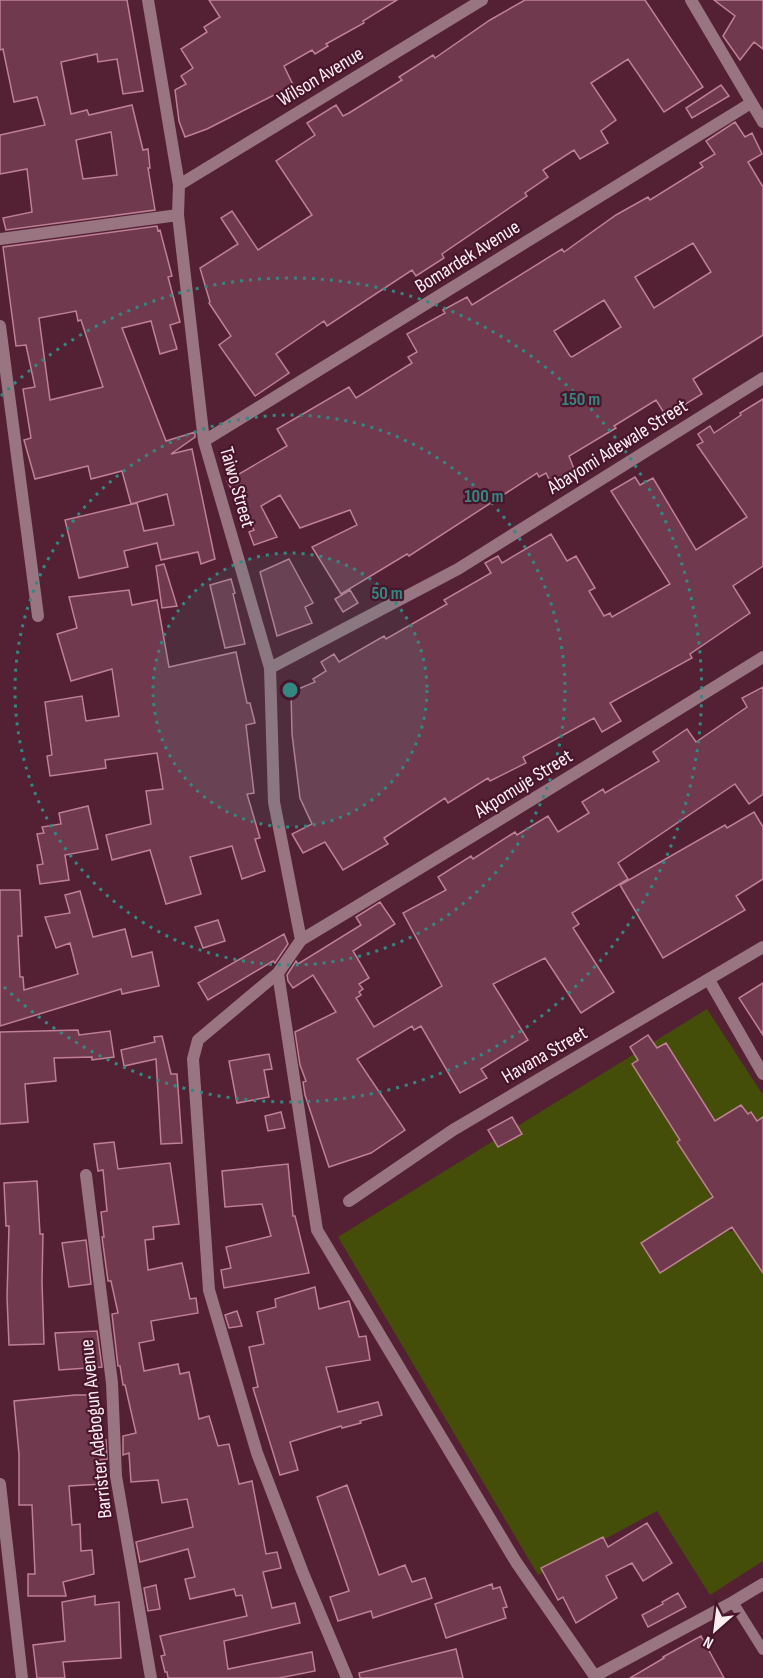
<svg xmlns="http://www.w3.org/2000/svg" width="763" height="1678" viewBox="0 0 763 1678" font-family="'Sofia Sans Condensed',sans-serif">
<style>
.green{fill:#444e08}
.building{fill:#71394d;stroke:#bf8095;stroke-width:1.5;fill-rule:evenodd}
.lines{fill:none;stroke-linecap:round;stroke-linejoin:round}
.lane{stroke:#987580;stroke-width:10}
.street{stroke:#987580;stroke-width:12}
.ring{fill:none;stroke:#338882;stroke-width:3;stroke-dasharray:3 6}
.labels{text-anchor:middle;stroke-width:4.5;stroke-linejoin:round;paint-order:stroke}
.street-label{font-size:20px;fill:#fdeef2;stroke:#48152a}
.centre{fill:#338882;stroke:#48152a;stroke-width:3}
.ring-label{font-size:18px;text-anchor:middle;font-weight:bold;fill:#338882;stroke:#48152a;stroke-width:4.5;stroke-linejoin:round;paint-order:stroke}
</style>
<rect width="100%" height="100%" fill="#542034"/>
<path class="green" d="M707,1009L763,1095V1150L707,1190L730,1232L763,1214V1561L710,1595L657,1511L538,1575L338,1237Z"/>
<path class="building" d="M0,0H127L143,91L123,94L117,59L98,62L97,54L61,62L71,114L87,110L89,115L132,105L143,150L148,149L150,168H148L155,210L6,230L3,218L32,212L27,169L0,174V135L45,125L37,97L14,102L3,49L0,50ZM111,132L117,175L83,179L76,140Z
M209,0H397L363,21L364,23L326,44L328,46L315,54L312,50L284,66L295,89L282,96L280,92L207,129L185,137L179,121L175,90L186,84L181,76L193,68L181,49L207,32L204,27L220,17Z
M525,0H645L703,87L664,112L628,59L591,83L616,120L601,131L608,143L580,159L574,150L543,170L548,177L525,193L527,196L442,254L444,258L416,276L412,270L327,326L324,321L276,354L289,373L255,396L219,345L231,336L209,303L210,302L200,268L238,244L221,218L232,211L258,250L312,215L276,161L315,135L307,123L336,105L343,116L349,113L402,80L399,77L433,55L435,58L490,20Z
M714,0H763V49L754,42L740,60L723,36L735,16Z
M721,85L729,96L692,118L686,108Z
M735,122L745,137L752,133L762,154L748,162L763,187V335L693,379L702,394L666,416L656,400L614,426L616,428L569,456L576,474L552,485L546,473L539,477L537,473L409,556L407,554L341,594L312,547L357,525L350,510L300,528L280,495L261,506L277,537L254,545L249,532L254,530L227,481L287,446L277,429L349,387L356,398L412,363L408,357L417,352L407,334L445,313L443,310L467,297L472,305L562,249L564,252L616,215L648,197L650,200L703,167L700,163L715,154L706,141ZM693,243L711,272L654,308L635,277ZM604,300L621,327L572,357L570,356L554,331Z
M157,226L158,231L160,230L172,276L168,277L180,322L170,325L177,349L160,354L151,321L122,328L166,441L195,432V437L171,454L192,449L215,559L201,564L198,552L161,560L157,543L124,551L128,567L79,578L65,520L137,503L144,531L174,525L167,494L131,504L122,471L91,479L88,466L35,479L24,440L31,438L23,389L35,387L26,345L16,346L3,247ZM76,311L78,321L81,320L103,387L50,400L39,318Z
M763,399V566L733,586L750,613L690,654L692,658L610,703L621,721L602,732L594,718L523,757L526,763L490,781L488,778L448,803L445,798L384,838L388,844L343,870L325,842L303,853L292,834L312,824L300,798L292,734L291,692L315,682L313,679L326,671L321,662L334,654L339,662L384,636L386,639L447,604L444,600L491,573L485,563L498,556L502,563L551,534L567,561L576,556L595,588L589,591L604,616L610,613L612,617L670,584L611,491L635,477L640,485L653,478L696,550L747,517L697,445L703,442L698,434L710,426L714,433L741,415L740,413Z
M289,559L313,603L305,607L312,623L277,636L260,572Z
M164,564L177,606L162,608L156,566Z
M231,579L235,593L233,594L245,644L225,648L210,585Z
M129,590L132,605L157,600L169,667L236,652L247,703H250L255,723L246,725L254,793L247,794L260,838L255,839L265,871L242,879L232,846L190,857L201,894L166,904L150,850L112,860L106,835L151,824L146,791L163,789L157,753L105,760L106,768L50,776L47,756L52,755L45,702L82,696L86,721L119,716L112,669L71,681L57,634L77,628L69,597Z
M350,590L358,603L343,612L335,599Z
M763,687V794L749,804L735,784L618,863L628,879L572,913L579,924L573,928L614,992L581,1013L545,958L493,984L528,1040L481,1069L487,1078L460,1093L421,1026L414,1030L412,1026L357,1059L405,1130L371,1153L329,1167L305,1095L303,1082L306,1081L300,1065L295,1032L336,1012L313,975L293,988L288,981L287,975L296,961L298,964L361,925L356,917L380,902L395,924L353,951L369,978L359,984L363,989L359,992L361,995L356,998L374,1027L442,986L403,913L446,890L438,877L471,856L473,859L515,832L517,835L548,816L558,832L589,813L582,802L603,789L605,793L659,761L653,752L687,729L696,742L747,707L742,698Z
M88,806L98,849L65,855L69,880L40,884L37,865L43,864L37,834L44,833L42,827L61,824L59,813Z
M754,812L763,827V879L736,896L745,910L663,958L620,885L725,825L727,828Z
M0,890H20L22,936H18L20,977H23L24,990L78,974L70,943L56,948L45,917L70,913L65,895L80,891L93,937L125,929L132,957L152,952L159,986L122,994L121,989L0,1026Z
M218,920L225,941L203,948L195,927Z
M284,934L288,944L275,963L273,961L208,1000L198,983Z
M763,983V1035L739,998Z
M78,1030L79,1035L110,1031L114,1057L92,1060V1057L54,1058L56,1081L25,1084L28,1122L0,1124V1032Z
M648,1035L657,1048L666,1043L715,1121L741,1105L748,1114L751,1112L757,1121L763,1117V1273L732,1227L660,1273L641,1243L713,1197L677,1142L680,1140L632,1064L638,1060L630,1047Z
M162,1036L171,1074H177L182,1143L161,1144L156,1059L124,1066L121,1050L155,1042L154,1037Z
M269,1054L272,1069L264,1070L269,1097L237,1103L229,1061Z
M281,1112L285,1128L268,1131L265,1116Z
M512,1117L522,1134L498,1147L488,1130Z
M114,1142L118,1169L170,1163L179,1224L153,1227L154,1239L145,1240L148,1270L182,1263L190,1299L196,1298L198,1313L151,1321L154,1340L139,1343L144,1371L178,1364L180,1374L189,1372L199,1419L209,1416L218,1446L229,1444L239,1484L252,1481L266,1554L277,1552L281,1568L263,1572L272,1608L295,1603L300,1623L224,1641L228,1669L312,1652L315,1671L279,1678H168L167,1672H165L161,1656L165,1655L160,1636L247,1616L242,1595L236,1596L234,1589L190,1599L185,1579L195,1577L188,1549L140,1562L136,1542L193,1527L187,1499L162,1503L158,1480L131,1482L129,1453L123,1455V1436L136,1433L125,1385H123L120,1366H118L112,1314L118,1313L111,1281H108L102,1237H104L101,1212L107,1211L103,1170L98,1171L94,1144Z
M288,1164L293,1216H295L309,1273L224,1288L221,1270L231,1268L226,1247L271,1236L262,1204L225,1207L222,1171Z
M37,1181L40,1234H43L42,1282L44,1344L9,1345L7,1297L9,1226H6L4,1183Z
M86,1240L91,1284L69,1287L62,1243Z
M315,1287L319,1309L349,1301L359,1337L366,1336L370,1360L326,1367L338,1412L378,1402L382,1415L360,1421L361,1423L342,1428L341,1426L290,1442L298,1470L280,1475L253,1388L258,1387L249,1347L264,1344L257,1312L276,1307L275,1299Z
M237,1311L242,1326L229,1328L225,1315Z
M97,1331L102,1367L59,1370L55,1333Z
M75,1395H99L101,1441L106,1440L107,1459L100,1460L102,1484L69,1486L72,1525L80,1524L81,1551L92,1550L94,1574L63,1582L66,1596H28V1574H35L32,1505H19V1454L14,1401Z
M347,1485L379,1575L405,1565L412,1582L425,1578L432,1598L373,1618L371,1611L338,1621L330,1597L349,1591L317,1497Z
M647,1523L672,1563L643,1581L632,1563L606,1576L617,1598L576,1623L563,1597L558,1600L541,1568L603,1537L608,1547Z
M492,1584L493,1589L500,1587L507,1607L503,1608L506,1618L446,1638L435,1604Z
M156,1585L160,1609L148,1611L144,1588Z
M678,1593L686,1607L648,1627L642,1615L663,1604L662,1602Z
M95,1596V1605L119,1602L121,1658L63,1662L65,1678H37L33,1645L65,1641L62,1602Z
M701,1636L724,1678H630L664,1658L663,1657Z
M456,1649L463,1678H360L359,1673Z"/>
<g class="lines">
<path class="lane" d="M733,1602L763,1650"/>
<path class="street" d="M148,0L179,185L178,215L204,441L270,668L274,802L301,940L278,973L198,1040L193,1059L209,1290L257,1453L303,1573L347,1678
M691,0L763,122
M179,185L482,0
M0,239L178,215
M0,326L38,616
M204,441L751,103
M270,668L458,569L763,378
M301,940C456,847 610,752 763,657
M278,973L317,1230L516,1562L596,1678
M709,980L763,1074
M86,1175L112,1383L116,1476L151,1678
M349,1201L453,1130L763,947
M0,1484L22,1678
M595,1676L733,1602L763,1584"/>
</g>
<circle cx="290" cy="690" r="137" fill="#338882" fill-opacity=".12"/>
<g class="ring">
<circle cx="290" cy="690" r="137"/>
<circle cx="290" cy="690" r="275"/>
<path d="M1 396A412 412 0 1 1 1 984"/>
</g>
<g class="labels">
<g class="street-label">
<text transform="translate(320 76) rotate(-31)" y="7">Wilson Avenue</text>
<text transform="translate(467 256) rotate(-32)" y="7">Bomardek Avenue</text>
<text transform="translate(617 446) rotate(-32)" y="7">Abayomi Adewale Street</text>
<text transform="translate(238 487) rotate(74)" y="7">Taiwo Street</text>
<text transform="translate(523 783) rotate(-32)" y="7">Akpomuje Street</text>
<text transform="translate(544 1054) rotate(-30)" y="7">Havana Street</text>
<text transform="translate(95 1429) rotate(-96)" y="7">Barrister Adebogun Avenue</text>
</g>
</g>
<circle cx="290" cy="690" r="9" class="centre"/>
<g class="ring-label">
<text x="581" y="405">150 m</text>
<text x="484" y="502">100 m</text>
<text x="387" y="599">50 m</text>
</g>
<g transform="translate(715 1630) rotate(208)" stroke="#48152a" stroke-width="4.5" paint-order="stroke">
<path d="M0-4.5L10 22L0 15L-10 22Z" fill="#fdeef2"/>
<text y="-9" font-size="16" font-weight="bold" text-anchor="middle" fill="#fdeef2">N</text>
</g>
</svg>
